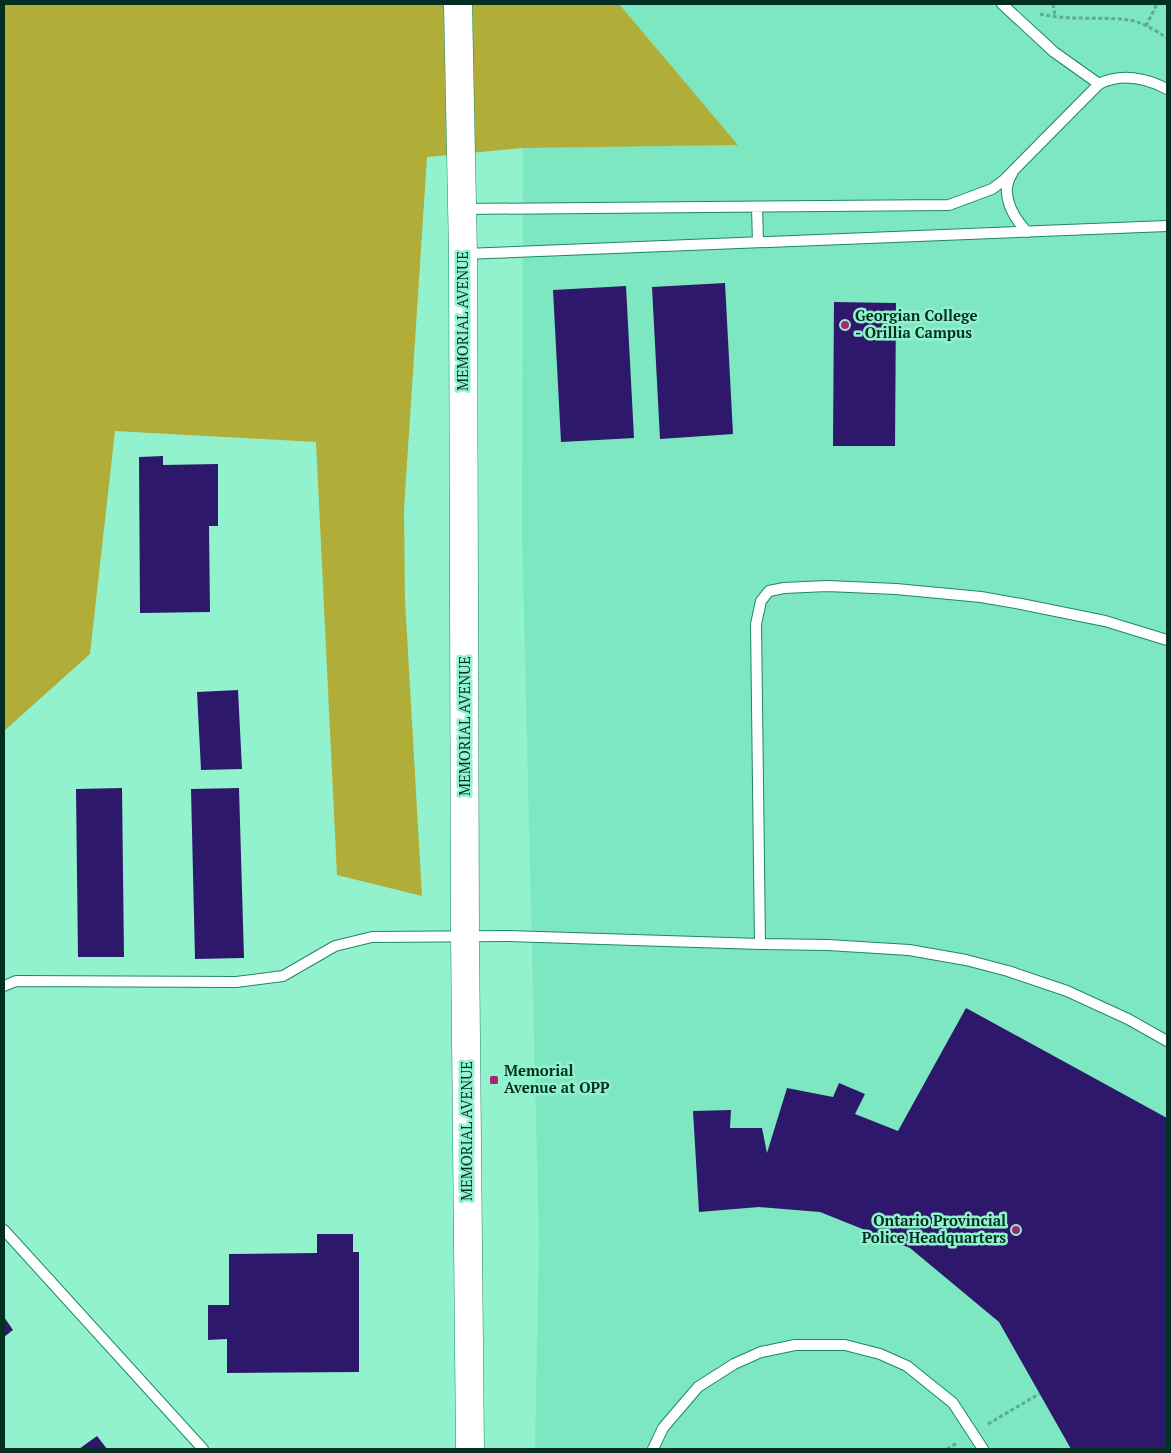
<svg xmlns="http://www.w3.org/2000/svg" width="1171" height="1453" viewBox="0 0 1171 1453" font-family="'PT Serif',serif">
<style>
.built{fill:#7ce7c0}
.forest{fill:#b1ad39}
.building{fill:#2e186c}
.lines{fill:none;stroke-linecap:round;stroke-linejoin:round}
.lane-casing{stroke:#1d8868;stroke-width:12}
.secondary-casing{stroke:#1d8868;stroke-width:29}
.path{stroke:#5eab8f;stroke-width:3;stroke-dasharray:4 2.5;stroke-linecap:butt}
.lane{stroke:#fff;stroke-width:10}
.secondary{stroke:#fff;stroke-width:28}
.poi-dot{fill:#a72776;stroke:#92f2cd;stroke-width:2}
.labels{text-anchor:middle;stroke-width:5;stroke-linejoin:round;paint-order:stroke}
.poi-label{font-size:15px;font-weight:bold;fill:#032f22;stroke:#92f2cd;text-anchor:start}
.street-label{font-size:15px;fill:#032f22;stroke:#92f2cd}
</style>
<rect width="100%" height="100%" fill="#92f2cd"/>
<path class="built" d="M619,4H1167V1449H535L539,1241L522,534L523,148L737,144Z"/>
<path class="forest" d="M4,4H619L738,145L523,148L427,157L404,510L405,600L422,896L337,875L316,442L115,431L90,654L4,731Z"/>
<path class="building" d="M725,283L733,434L660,439L652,287Z
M626,286L634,438L561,442L553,290Z
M834,302L896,303L895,446H833Z
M163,456V465L218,464V526H209L210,612L140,613L139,457Z
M238,690L242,769L201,770L197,692Z
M122,788L124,957H78L76,789Z
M239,788L244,958L195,959L191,789Z
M966,1008L1167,1118V1449H1071L999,1322L910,1248L820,1212L759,1207L699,1212L693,1111L731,1110L730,1128H762L767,1153L787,1088L833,1097L839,1083L865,1094L855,1114L898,1131Z
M317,1234H353V1252H359V1372L227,1373V1339L208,1340V1305H229V1254L317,1253Z
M4,1317L13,1330L4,1337Z
M97,1436L107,1449H79Z"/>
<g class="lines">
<defs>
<path id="lane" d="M1002,4L1054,52L1099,84
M1012,174C999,193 1013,217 1027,232
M757,207L758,242
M463,209L949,205L992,189L1004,180L1099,84C1121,73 1146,78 1167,89
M464,254L1167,226
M760,944L828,945L909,950L966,960L1008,971L1067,991L1128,1019L1167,1041
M4,986L16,981L236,982L283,976L335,946L372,937L507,936L760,944L756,624L761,601L769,591L784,588L827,586L896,589L981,597L1021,604L1105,621L1167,640
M4,1230L203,1449
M653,1449L663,1428L698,1387L734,1364L761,1352L795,1345H845L880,1354L907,1366L953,1403L983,1449"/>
<path id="secondary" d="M458,4L463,254L465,936L470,1449"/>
</defs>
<use href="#lane" class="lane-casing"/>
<use href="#secondary" class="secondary-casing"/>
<path class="path" d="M1053,4L1055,16
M1040,14C1069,21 1100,16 1129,20C1143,22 1156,31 1167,38
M1146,26L1157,4
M988,1424L1039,1394
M947,1449L957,1443"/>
<use href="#lane" class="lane"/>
<use href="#secondary" class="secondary"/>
</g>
<g class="poi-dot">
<circle cx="845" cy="325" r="5"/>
<rect x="489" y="1075" width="10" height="10" rx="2.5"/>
<circle cx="1016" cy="1230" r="5"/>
</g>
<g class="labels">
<g class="poi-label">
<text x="855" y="321">Georgian College<tspan x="855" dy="17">- Orillia Campus</tspan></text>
<text x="504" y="1076">Memorial<tspan x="504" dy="17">Avenue at OPP</tspan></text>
<text x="1006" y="1226" text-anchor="end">Ontario Provincial<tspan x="1006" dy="17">Police Headquarters</tspan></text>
</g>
<g class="street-label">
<text transform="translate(463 321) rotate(-90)" y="5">MEMORIAL AVENUE</text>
<text transform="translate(465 726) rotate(-90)" y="5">MEMORIAL AVENUE</text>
<text transform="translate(467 1131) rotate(-90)" y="5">MEMORIAL AVENUE</text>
</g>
</g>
<rect width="1171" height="1453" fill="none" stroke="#032f22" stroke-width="10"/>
</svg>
